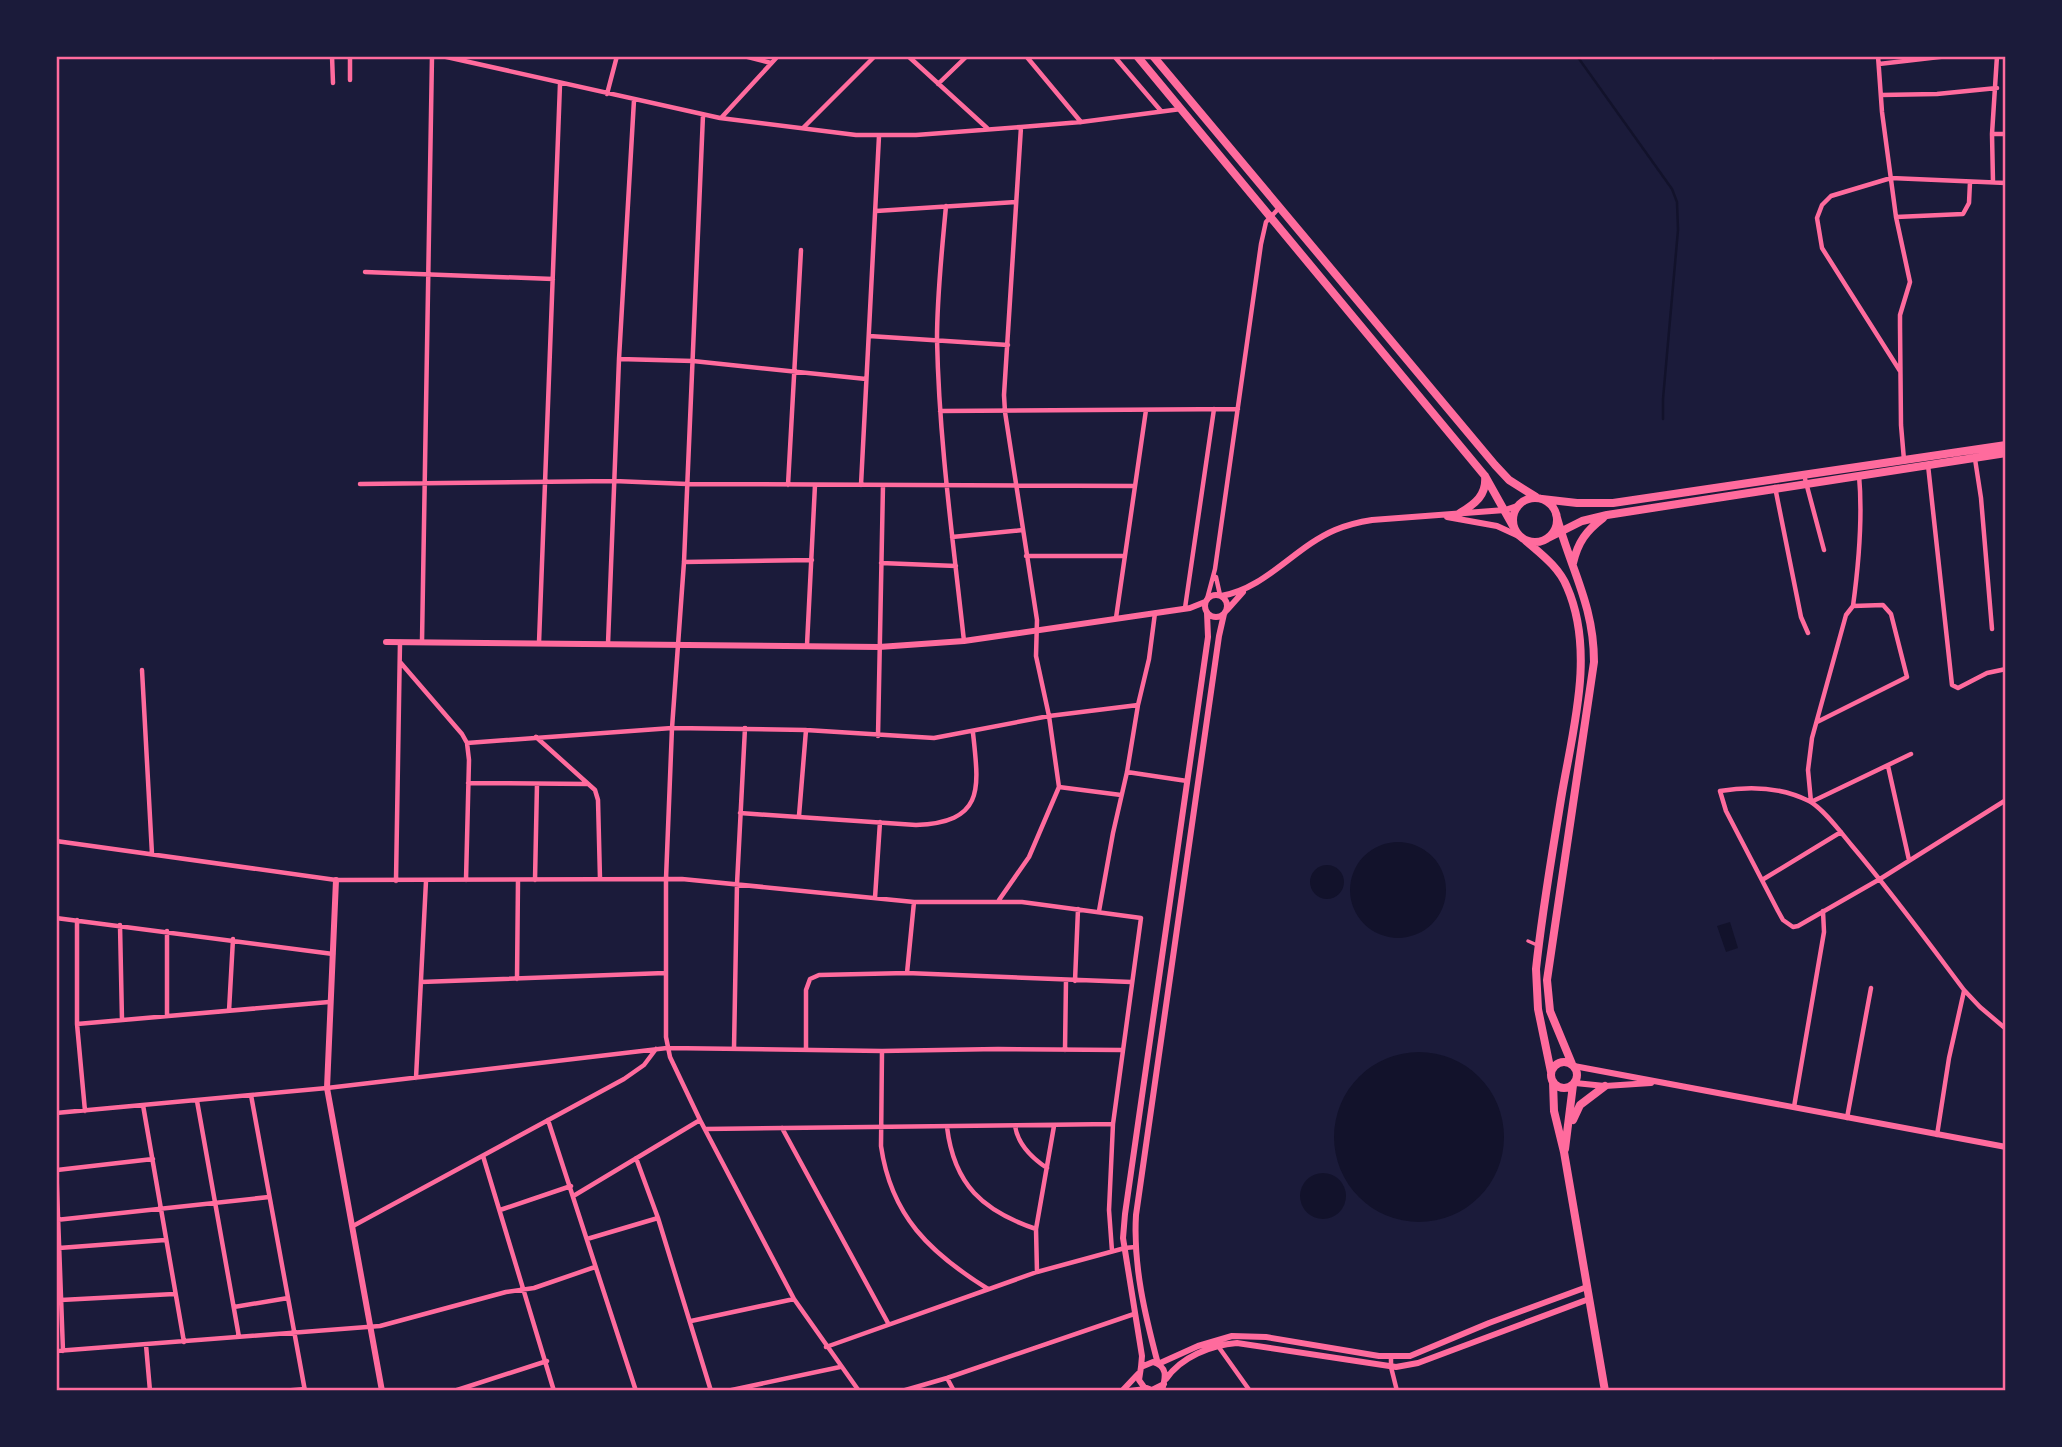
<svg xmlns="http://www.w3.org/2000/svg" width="2062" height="1447" viewBox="0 0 2062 1447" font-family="Helvetica,sans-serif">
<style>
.water{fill:#12122b}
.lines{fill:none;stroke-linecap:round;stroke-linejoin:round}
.stream{stroke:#12122b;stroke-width:2.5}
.pedestrian{stroke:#ff6b9d;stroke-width:3.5}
.minor{stroke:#ff6b9d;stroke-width:4.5}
.tertiary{stroke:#ff6b9d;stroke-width:6}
.primary{stroke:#ff6b9d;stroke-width:8}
.neatline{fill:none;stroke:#ff6b9d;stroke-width:2.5}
</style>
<rect width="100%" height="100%" fill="#1b1b3a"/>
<path class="water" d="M1350 890a48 48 0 1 1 96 0a48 48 0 1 1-96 0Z
M1310 882a17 17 0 1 1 34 0a17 17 0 1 1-34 0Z
M1730,922L1738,948L1726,952L1717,926Z
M1334 1137a85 85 0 1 1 170 0a85 85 0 1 1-170 0Z
M1300 1196a23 23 0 1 1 46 0a23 23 0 1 1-46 0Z"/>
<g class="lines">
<path class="stream" d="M1577,56L1672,189L1677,202L1678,230L1663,399V419"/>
<path class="pedestrian" d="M1528,941L1537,945"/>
<path class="minor" d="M332,56L333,83
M350,56V80
M442,56L720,118L856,135H916L1021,127L1081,122L1181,109
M744,56L771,63
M908,56L987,128
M1026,56L1081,122
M1114,56L1161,111
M1878,56L1882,112L1896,217L1910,282L1900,315V326L1901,425L1904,460
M1713,57L1717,56
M1879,64L1948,56
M938,84L967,56
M607,94L617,56
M1881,95L1937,94L1997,88
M703,115L684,562L672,728L666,879V1037L670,1057L700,1120L794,1299L859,1391
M721,118L778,56
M803,128L875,56
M1992,134H2006
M1993,182L1992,134L1997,56
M946,206C942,250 937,295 937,339C939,440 953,540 964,641
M876,211L1016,202
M1896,217L1963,214L1969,203L1970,182
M365,272L553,279
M869,336L1008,345
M619,359L693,361L866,379
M1900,371L1822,248L1817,218L1822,205L1831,196L1891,178L2006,183
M940,411L1238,409
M1975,459L1981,498L1992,629
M1928,465L1952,685L1958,688L1987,673L2006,669
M1804,475L1824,550
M360,484L614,481L687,484L1135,486
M788,485L801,250
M861,485L879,136
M1775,487L1801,617L1808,633
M952,537L1023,530
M1026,556H1124
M684,562L812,560
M881,563L956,566
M1216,577L1220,595
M1207,599L1215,569L1261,244L1266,222L1279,208
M1853,606C1859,562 1863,519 1859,475
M1185,608L1214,409
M1116,618L1146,410
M422,642L432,56
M539,643L560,84
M608,644L619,359L634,100
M807,645L815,485
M400,662L462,734L467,743L469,760L466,880
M142,670L152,854
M878,736L883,485
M536,737L595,790L598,800L600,879
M467,743L672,728L806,730L934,738L1049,716L1138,705
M1888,766L1909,860
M1127,772L1187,781
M468,783L588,784
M1059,787L1121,795
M2006,800L1880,879L1798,926L1793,927L1783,920L1778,911L1726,811L1720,791C1749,786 1781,787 1809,801C1823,808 1842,834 1853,847C1892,893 1928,942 1964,990L1980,1007L2006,1029
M1811,802L1808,770L1812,738L1846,615L1853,606L1883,605L1891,614L1907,677L1817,722
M1811,802L1911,754
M740,813L916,825C985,822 979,789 973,733
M799,816L806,730
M56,841L336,880L682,879L914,902H1022L1141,918L1113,1124L1109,1210L1112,1251
M535,880L537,784
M1762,880L1841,832
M396,881L400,642
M875,898L880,822
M999,900L1029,857L1059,787L1049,716L1036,656L1037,620L1005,412L1004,395L1021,127
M1099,911L1113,833L1127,772L1138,705L1149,659L1155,613
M56,918L333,954
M77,920V1024L85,1111
M120,925L122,1020
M907,973L914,902
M517,979L518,880
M1075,981L1078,909
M421,982L665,973
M229,1011L233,939
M167,1016V931
M77,1024L329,1002
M734,1049L737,884L745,728
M806,1049V990L810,979L819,975L907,973L1131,982
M1065,1050L1066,980
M882,1051L881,1146C891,1216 930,1253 988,1289
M416,1078L426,881
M251,1095L305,1391
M197,1101L239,1337
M143,1105L184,1342
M1794,1107L1824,932L1823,911
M56,1113L327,1088L667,1048L882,1051L998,1049L1122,1050
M1847,1118L1871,988
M548,1120L636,1391
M1015,1126C1018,1145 1032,1158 1047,1168
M947,1127C954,1185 983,1211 1036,1229
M782,1128L888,1323
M705,1129L1113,1124
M1937,1135L1949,1058L1964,991
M483,1156L554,1391
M636,1158L658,1218L711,1391
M56,1162L63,1351
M57,1170L153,1159
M575,1195L700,1120
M500,1210L571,1186
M56,1220L269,1197
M353,1226L624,1079L644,1065L656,1049
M587,1239L658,1218
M59,1248L165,1240
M1037,1272L1036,1229L1054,1126
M61,1300L174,1294
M234,1307L288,1298
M691,1321L794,1299
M146,1345L150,1391
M1218,1346L1250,1391
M826,1347L1037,1272L1125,1248L1135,1247
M56,1351L380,1326L506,1292L534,1288L595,1267
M1391,1357V1367L1397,1391
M947,1378L954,1391
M282,1391L305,1389
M454,1391L547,1361
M727,1391L840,1367
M902,1391L947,1378L1134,1314"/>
<path class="tertiary" d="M1447,517L1497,526L1521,537
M1205 606a11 11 0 1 1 22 0a11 11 0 1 1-22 0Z
M1221,596C1265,589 1295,547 1335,530C1347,525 1359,522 1372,520L1505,510L1517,506
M1227,610L1243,592
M1224,614L1219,636L1136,1215C1133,1266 1145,1315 1158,1364L1198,1346L1232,1336L1266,1337L1379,1356H1410L1489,1323L1587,1287
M386,642L879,647L964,641L1190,608L1205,602
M336,880L327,1088L382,1391
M1574,1066L2006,1147
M1575,1083L1605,1086L1651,1083
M1141,1367L1142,1356L1123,1238L1125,1214L1208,637L1207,613
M1166,1379C1181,1357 1211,1345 1237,1343L1396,1367L1418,1363L1589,1299
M1122,1391L1138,1374
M1130,1391L1145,1389
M1162,1391C1165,1378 1169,1367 1153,1362L1141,1367L1139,1380L1144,1387L1152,1390L1164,1384"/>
<path class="primary" d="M1137,56L1485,476L1513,526
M1153,56L1495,465L1509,480L1536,497
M1513 520a22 22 0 1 1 44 0a22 22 0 1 1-44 0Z
M1542,499L1577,503H1613L2006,445
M1460,513C1475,504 1487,495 1485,476
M1556,514C1570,568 1594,604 1594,662L1547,980L1550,1011L1572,1064
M1546,539L1582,521L1607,515L2006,453
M1525,540C1541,554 1559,567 1567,587C1596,653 1572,732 1561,799C1552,855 1542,912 1536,969L1538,1009L1551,1072
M1573,563C1578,542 1586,531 1603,518
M1551 1075a13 13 0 1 1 26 0a13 13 0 1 1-26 0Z
M1553,1082L1554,1111L1564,1152L1605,1391
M1573,1120L1580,1105L1605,1086
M1565,1149L1573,1085"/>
</g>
<rect width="2062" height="1447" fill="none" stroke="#1b1b3a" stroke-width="116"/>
<rect x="58" y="58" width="1946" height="1331" class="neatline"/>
</svg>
